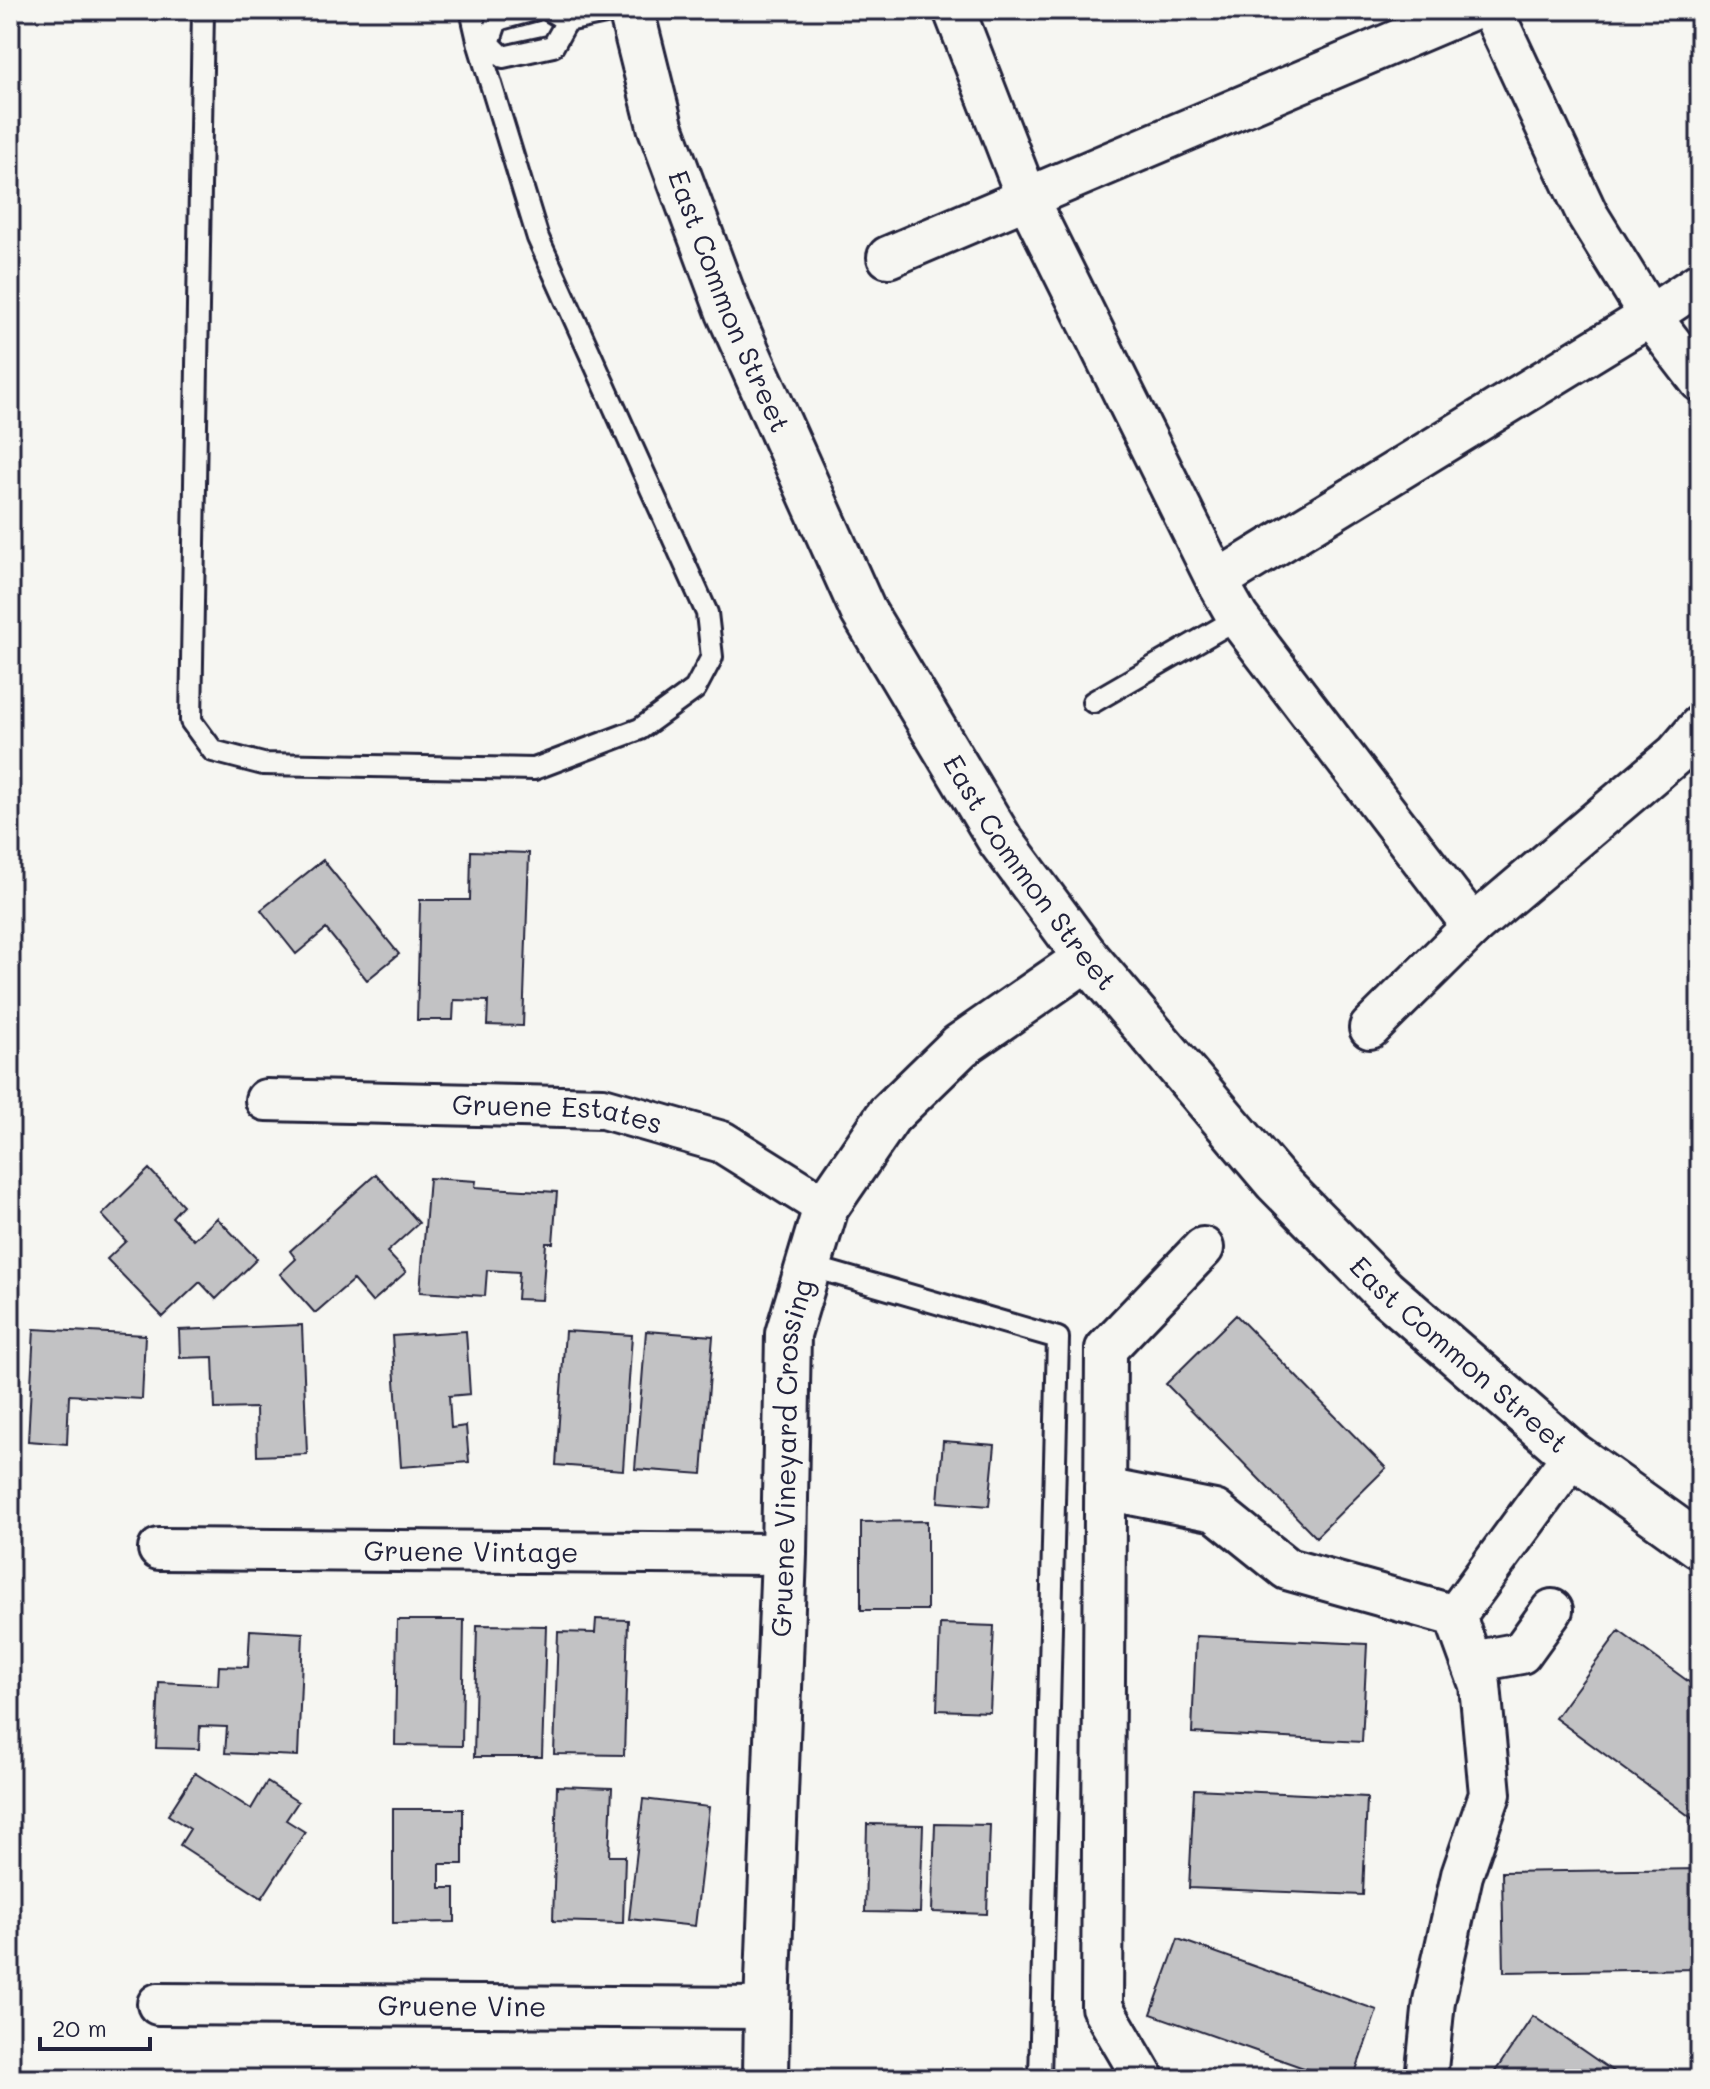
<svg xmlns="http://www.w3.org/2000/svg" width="1710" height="2089" viewBox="0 0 1710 2089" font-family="Mali,sans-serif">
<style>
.building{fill:#c2c2c4;stroke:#22223b;stroke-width:2}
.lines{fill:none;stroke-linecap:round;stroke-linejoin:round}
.lane-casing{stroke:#22223b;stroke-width:26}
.street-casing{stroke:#22223b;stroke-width:46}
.secondary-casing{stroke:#22223b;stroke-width:50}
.lane{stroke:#f6f6f2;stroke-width:20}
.street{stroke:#f6f6f2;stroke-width:40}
.secondary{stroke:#f6f6f2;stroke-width:44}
.labels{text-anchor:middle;stroke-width:6;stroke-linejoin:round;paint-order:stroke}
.street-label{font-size:28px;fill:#22223b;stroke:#f6f6f2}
</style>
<rect width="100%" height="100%" fill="#f6f6f2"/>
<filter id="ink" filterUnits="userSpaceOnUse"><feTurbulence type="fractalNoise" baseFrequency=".0125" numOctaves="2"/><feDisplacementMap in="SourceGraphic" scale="16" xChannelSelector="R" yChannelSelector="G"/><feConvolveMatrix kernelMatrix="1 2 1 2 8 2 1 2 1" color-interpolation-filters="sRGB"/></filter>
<g filter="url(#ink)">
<path class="building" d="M471,851L529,853L523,1026L487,1025L488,1001L454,1000L453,1020H417L420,900H470Z
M323,860L399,954L367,980L326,929L296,954L261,910Z
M149,1169L183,1205L172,1217L194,1240L217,1218L257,1259L216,1299L200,1282L163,1317L107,1259L126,1241L102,1215Z
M376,1174L419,1223L387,1252L406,1272L372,1302L353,1280L315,1313L280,1274L296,1259L290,1251Z
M429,1178L476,1181L475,1187L557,1192L553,1243H546L542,1300L517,1299L519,1272L487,1270L485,1296L420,1292Z
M1236,1315L1386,1468L1316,1537L1166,1384Z
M302,1325L307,1454L257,1456L256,1408L215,1409L213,1357L180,1358L179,1330Z
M34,1329L145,1335L142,1399L69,1395L67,1444L28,1441Z
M466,1331L470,1394L449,1396L451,1428L466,1426L469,1462L401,1467L392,1336Z
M565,1331L632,1335L623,1470L556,1465Z
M646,1331L713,1336L702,1474L635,1469Z
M943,1441L995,1445L989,1506L938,1502Z
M927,1521V1610H861V1522Z
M596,1619L628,1620L624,1755L554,1754L558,1632L595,1633Z
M397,1620H464L462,1746L395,1745Z
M940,1624L994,1626L990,1712L937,1710Z
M477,1625L546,1626L542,1757H474Z
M250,1630L303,1633L298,1756L225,1753L227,1727L200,1726L199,1749L156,1748L159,1682L218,1685L219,1666L248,1667Z
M1619,1631L1700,1690V1824L1555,1718Z
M1196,1636L1367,1644L1362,1742L1192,1733Z
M195,1773L251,1809L267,1782L298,1802L286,1820L305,1832L262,1898L180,1845L190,1829L168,1815Z
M557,1786L612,1788L609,1856H625L623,1923L553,1921Z
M1194,1789L1367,1797L1363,1895L1189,1888Z
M643,1799L709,1807L695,1926L629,1919Z
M393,1809H463V1864H440V1888H455V1922L393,1923Z
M867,1824L923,1825L920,1913L865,1912Z
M935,1824L990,1825L987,1914L932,1912Z
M1700,1869V1969L1504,1972L1502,1872Z
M1178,1939L1377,2010L1353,2079H1335L1151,2014Z
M1533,2016L1624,2079H1490Z
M311,2070L370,2071V2079H311Z
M394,2072L461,2075V2079H394Z"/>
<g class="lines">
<defs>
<path id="lane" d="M203,10L191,721L213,751L263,764L534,769L640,729L695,689L712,657L707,613L538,238L479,45
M471,10L479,45L489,43
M534,10L497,20L489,43L503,57L553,46L567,21
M549,10L567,21L620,10
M1093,702L1238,618
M809,1266L1058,1338L1040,2079"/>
<g id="street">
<path d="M954,10L1027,198L1217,581L1238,618L1473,926"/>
<path d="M1492,10L1587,214L1650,316L1700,283"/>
<path d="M888,257L1470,10"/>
<path d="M1217,581L1650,316L1700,381"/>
<path d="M1370,1028L1473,926L1676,754L1700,726"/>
<path id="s1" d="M266,1100L603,1108L722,1142L826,1207"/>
<path d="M1105,1489L1215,1511L1287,1569L1455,1616L1480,1685L1490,1794L1462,1875L1434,2001L1426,2079"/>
<path id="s2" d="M159,1549L784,1554"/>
<path d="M1455,1616L1573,1455"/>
<path d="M1472,1662L1521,1653L1552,1610"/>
<path id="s3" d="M158,2004L767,2008"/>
<path d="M1144,2079L1102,2007L1106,1349L1203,1248"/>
</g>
<g id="secondary">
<path id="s4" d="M631,10L660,126L729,312L863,611L1000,840L1087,958L1276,1181L1384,1291L1573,1455L1700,1546"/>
<path id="s5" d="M766,2079L767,2008L784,1554L788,1334L826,1207L889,1115L960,1046L1087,958"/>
</g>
</defs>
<use href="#lane" class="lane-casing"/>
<use href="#street" class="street-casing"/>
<use href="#secondary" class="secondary-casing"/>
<use href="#lane" class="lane"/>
<use href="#street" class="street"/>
<use href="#secondary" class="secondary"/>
</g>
</g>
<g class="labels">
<g class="street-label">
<text dy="10" stroke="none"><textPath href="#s4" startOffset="308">East Common Street</textPath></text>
<text dy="10" stroke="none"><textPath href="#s4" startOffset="956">East Common Street</textPath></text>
<text dy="10" stroke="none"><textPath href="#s1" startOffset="292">Gruene Estates</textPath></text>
<text dy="10" stroke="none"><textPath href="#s4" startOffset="1604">East Common Street</textPath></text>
<text dy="10" stroke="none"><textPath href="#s5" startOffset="622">Gruene Vineyard Crossing</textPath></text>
<text dy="10" stroke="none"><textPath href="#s2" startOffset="312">Gruene Vintage</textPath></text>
<text dy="10" stroke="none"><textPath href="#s3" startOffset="304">Gruene Vine</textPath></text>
</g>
</g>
<rect width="1710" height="2089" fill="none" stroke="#f6f6f2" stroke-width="40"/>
<rect x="20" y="20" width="1670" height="2049" fill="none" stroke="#22223b" stroke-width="3" filter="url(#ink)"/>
<path d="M40 2037v12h110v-12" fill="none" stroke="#22223b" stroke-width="4"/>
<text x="52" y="2037" font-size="24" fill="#22223b" stroke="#f6f6f2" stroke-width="6" paint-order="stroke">20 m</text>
</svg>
